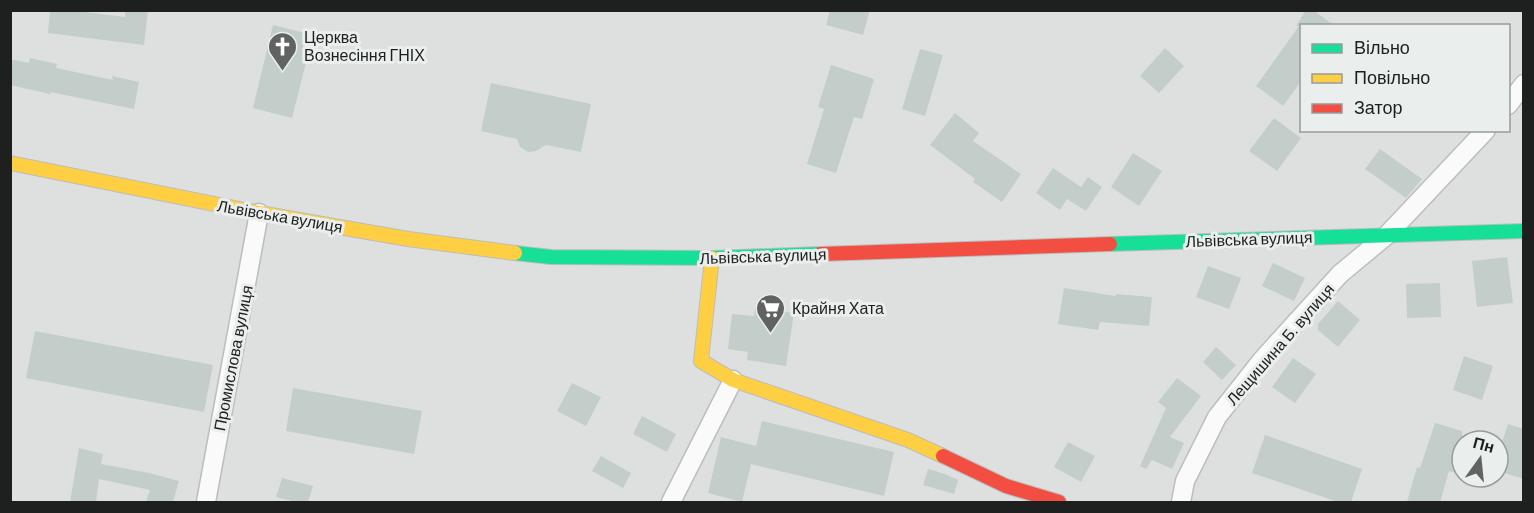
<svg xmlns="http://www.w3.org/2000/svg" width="1534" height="513" viewBox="0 0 1534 513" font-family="Barlow,sans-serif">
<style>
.building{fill:#c3ceca}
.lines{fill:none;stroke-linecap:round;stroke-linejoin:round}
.street-casing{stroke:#bcbdbd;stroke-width:21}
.fast-casing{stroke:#bcbdbd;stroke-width:16}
.slow-casing{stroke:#bcbdbd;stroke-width:16}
.jam-casing{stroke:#bcbdbd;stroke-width:16}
.street{stroke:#fafafa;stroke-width:18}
.fast{stroke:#16e098;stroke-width:14}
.slow{stroke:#ffcf43;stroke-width:14}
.jam{stroke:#f24e42;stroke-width:14}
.labels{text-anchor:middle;stroke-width:6;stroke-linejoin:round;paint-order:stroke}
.poi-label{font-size:16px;fill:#1e1f1f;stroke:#eaeeed;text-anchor:start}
.street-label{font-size:16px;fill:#1e1f1f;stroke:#eaeeed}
</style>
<rect width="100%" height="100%" fill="#dee0df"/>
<path class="building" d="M50,10H70L125,17V10H148L144,45L48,33Z
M830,10H870L863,35L826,25Z
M1306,10H1313L1335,26H1302V80L1283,106L1256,86L1299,26H1296Z
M273,25L313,35L292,118L253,108Z
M1165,48L1184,66L1159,93L1140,76Z
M920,49L943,55L925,116L902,109Z
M30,58L57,64L56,68L113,80L112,76L139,82L134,109L50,92V94L10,85V59L29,63Z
M831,65L874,79L862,119L854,117L836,173L807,164L824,109L818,107Z
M491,83L591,104L581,152L546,145L536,151L528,152L520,147L517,139L481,131Z
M955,113L979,133L973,141L1021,174L1002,202L973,182L975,179L930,145Z
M1274,118L1301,138L1277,171L1249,151Z
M1380,149L1422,179L1406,198L1365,169Z
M1133,153L1162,171L1139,206L1111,187Z
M1053,168L1081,187L1088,177L1102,187L1086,211L1067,199L1060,210L1036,193Z
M1507,257L1513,303L1477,307L1472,261Z
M1273,263L1305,278L1294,301L1262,286Z
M1208,266L1241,278L1229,309L1196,297Z
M1440,283L1441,317L1407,318L1406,284Z
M1064,288L1116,296V294L1152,297L1149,326L1100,322L1098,330L1058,324Z
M1338,301L1360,320L1338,347L1318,330V324Z
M755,308L794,313L786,366L747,360L748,352L728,349L732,314L754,316Z
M35,331L213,365L204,412L26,378Z
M1216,347L1236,365L1222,380L1203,362Z
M1464,356L1493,366L1482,400L1453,390Z
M1293,358L1316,374L1295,403L1272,387Z
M1177,378L1201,396L1170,437L1184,443L1172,469L1152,460L1146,469L1140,466L1166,408L1158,402Z
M572,383L601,397L586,426L557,411Z
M293,388L422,411L414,454L286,431Z
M642,416L676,434L667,452L633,434Z
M762,421L894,452L884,496L751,464L742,502L708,493L721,437L756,446Z
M1435,423L1462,431V465L1459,474L1449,471L1440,502H1407L1417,467L1420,468Z
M1508,424L1524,429V479L1498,471V455Z
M1265,435L1362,469L1351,502H1338L1252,473Z
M1068,442L1095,456L1081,482L1054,467Z
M79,448L103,454L101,464L149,473L179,481L173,502H146L150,490L99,479L96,502H70Z
M601,456L631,473L623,488L592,471Z
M928,469L945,474L958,480L954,494L923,485Z
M282,478L313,486L308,502H296L276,497Z"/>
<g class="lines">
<defs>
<path id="street" d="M1508,105L1524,84
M206,502L259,213
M671,502L733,380
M1181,502L1185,481L1217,417L1262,360L1340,274L1387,235L1486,130"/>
<path id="fast" d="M1110,244L1524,231
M515,253L551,257L712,258L820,254"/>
<path id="slow" d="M10,163L259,213L408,239L515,253
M712,258L701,361L733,380L908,440L943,456"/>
<path id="jam" d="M820,254L1110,244
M943,456L1006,486L1059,502"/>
</defs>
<use href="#street" class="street-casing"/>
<use href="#fast" class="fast-casing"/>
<use href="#slow" class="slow-casing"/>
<use href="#jam" class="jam-casing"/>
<use href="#street" class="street"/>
<use href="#fast" class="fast"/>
<use href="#slow" class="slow"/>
<use href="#jam" class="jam"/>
</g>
<defs>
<symbol id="church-pin" viewBox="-11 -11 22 30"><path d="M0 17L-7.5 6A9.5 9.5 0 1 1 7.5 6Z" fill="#616362" stroke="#eaeeed"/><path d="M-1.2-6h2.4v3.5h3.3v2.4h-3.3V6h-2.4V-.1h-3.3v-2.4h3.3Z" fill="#fff"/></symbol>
<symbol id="supermarket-pin" viewBox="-11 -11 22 30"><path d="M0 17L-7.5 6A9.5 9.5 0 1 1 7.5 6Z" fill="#616362" stroke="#eaeeed"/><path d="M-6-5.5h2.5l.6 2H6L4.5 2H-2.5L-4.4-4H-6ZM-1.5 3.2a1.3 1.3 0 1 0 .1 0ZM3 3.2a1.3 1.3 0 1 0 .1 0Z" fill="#fff"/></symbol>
</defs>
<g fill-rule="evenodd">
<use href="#church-pin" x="266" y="30" width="33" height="45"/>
<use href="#supermarket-pin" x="754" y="292" width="33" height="45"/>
</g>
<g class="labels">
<g class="poi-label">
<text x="304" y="43">Церква<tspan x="304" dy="18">Вознесіння ГНІХ</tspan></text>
<text x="792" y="314">Крайня Хата</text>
</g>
<g class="street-label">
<text transform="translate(280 216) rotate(10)" y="6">Львівська вулиця</text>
<text transform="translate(1249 239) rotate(-2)" y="6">Львівська вулиця</text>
<text transform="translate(763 256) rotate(-2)" y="6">Львівська вулиця</text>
<text transform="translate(1280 344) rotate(-49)" y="6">Лещишина Б. вулиця</text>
<text transform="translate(233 358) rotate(-79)" y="6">Промислова вулиця</text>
</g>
</g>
<rect width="1534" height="513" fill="none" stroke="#1e1f1f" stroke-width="24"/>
<rect x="1300" y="24" width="210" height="108" fill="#eaeeed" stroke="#989b9b" stroke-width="1.5"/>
<rect x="1312" y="44" width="30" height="9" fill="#16e098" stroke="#989b9b" stroke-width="1.5"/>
<text x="1354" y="54" font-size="18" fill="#1e1f1f">Вільно</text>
<rect x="1312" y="74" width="30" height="9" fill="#ffcf43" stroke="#989b9b" stroke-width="1.5"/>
<text x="1354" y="84" font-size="18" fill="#1e1f1f">Повільно</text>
<rect x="1312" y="104" width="30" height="9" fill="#f24e42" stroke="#989b9b" stroke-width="1.5"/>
<text x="1354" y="114" font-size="18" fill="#1e1f1f">Затор</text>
<g transform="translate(1480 459) rotate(15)"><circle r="28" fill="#eaeeed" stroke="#989b9b" stroke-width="1.5"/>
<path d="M0-4.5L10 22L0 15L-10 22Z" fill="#616362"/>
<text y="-9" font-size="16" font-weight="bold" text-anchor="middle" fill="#1e1f1f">Пн</text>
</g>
</svg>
